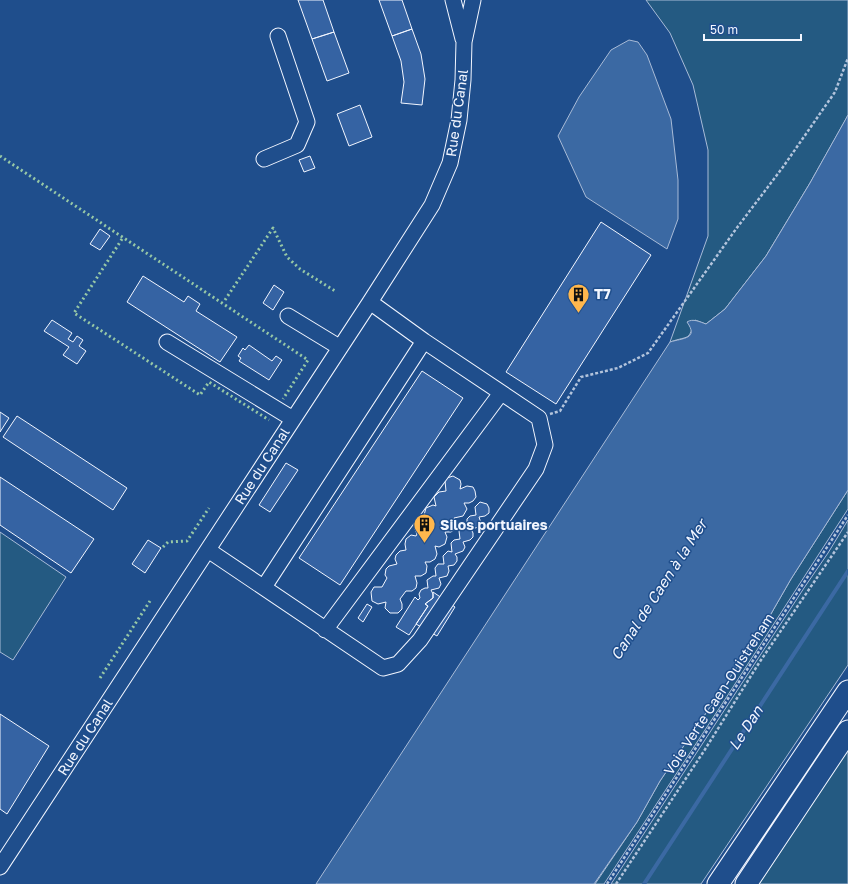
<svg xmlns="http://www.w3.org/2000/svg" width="848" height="884" viewBox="0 0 848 884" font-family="'Golos Text',sans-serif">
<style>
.green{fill:#245a82;stroke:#a8bbd7}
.water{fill:#3b69a3;stroke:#a8bbd7}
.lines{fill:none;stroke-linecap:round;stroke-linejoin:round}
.stream{stroke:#3b69a3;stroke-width:4}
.building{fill:#3563a3;stroke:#f2f6ff}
.minor-casing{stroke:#f2f6ff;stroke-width:17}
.highway-casing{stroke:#f2f6ff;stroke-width:23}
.path{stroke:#b3c4dc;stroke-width:2.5;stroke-dasharray:3 2;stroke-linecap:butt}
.minor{stroke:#1f4e8c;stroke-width:15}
.highway{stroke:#1f4e8c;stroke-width:21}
.hedge{stroke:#97c8a6;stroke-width:3;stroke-dasharray:2 3;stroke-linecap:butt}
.labels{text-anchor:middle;stroke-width:3;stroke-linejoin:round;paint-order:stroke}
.street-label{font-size:14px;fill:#f2f6ff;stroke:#1f4e8c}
.poi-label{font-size:14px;font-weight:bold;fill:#f2f6ff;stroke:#1f4e8c;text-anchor:start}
.water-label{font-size:15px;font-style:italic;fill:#f2f6ff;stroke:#1f4e8c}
</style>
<rect width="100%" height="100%" fill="#1f4e8c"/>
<path class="green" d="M646,0H848V115L846,119L810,183L766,256L725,309L706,324L695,320C688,342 690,335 670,342L708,236V150L693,85L670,33Z
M848,490V509L724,701L604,884H595L637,822L660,781L760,633L791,579Z
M848,520V665L701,884H611L804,588L828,553Z
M0,532L66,577L13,660L0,652Z
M848,750V884H759Z"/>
<path class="water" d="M629,40L638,42L647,55L671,119L678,180V219L667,249L586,197L558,136L579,97L611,50Z
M848,115V490L791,579L760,633L660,781L637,822L594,884H316L670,342C683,338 699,339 687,322C693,318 700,322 706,324L725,309L766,256L810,183Z"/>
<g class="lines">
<path class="stream" d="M644,884L848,571"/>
</g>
<path class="building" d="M298,0H323L334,32L312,39Z
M379,0H402L412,29L392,36Z
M412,29L421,54L425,79L422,105L401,103L404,82L401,61L392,36Z
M334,32L349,73L327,81L312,39Z
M360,105L372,137L349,146L337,114Z
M310,156L315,168L304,172L299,160Z
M601,222L651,255L556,404L506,372Z
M100,229L110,236L100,250L90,244Z
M143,276L184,302L188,296L200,304L196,311L237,337L220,362L127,302Z
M274,285L284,292L273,310L263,303Z
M52,320L72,333L68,339L73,342L77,336L83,340L79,346L86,351L77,364L63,355L69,347L44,331Z
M249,345L272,361L276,356L282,360L269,380L239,361L241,358L238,356L243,348L245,350Z
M422,371L463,398L340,585L299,558Z
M0,412L9,418L0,432Z
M17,416L127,488L113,510L3,437Z
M286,463L298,470L270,512L259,505Z
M453,476L460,480L461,484L460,489L467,486L473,487L475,491L476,497L473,501L469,503H464L467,509L463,516L454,518L457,523L455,529L451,532H445L447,537L445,544L439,547L435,546L437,554L435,559L430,562H425L427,566L426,573L421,576H415L417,583L416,588L412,591H406L400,599L402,604V609L398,613H390L385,608L386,602L378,604L372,601L371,592L374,587H382L387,578L385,575L386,569L389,566L397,564L395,559L396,555L400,551L406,550L405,544L406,539L411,535L416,536L417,534L415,529L416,524L421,521L427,520L424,515L426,508L433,505L436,506L434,497L439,492L446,491L445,481L447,478Z
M0,477L94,539L71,573L0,525Z
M480,502L487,504L489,508V513L485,516L479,517L481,523L479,527L471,529L473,533V537L470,540L463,542L465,547L463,551L455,554L457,557V561L454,565L448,566L449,571L447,576L439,578L441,584L439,588L431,590L433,594V598L425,604L428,606L409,635L396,627L415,597L418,600L420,598L419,594L421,590L425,588H428L427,580L433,576H436L435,568L438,564H444L443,556L448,551L452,552L451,543L454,540L460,539L459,531L462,528L469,527L467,523V519L470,516L476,515L475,507Z
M148,540L161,548L145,573L132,564Z
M433,592L455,607L437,636L416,624L428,606L425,604L433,598Z
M367,604L372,607L363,622L358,618Z
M0,714L49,746L7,814L0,809Z"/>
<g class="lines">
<defs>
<path id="minor" d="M453,0L463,39
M264,159L297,145L307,122L278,36
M288,316L339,347
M167,342L293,419
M208,550L383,668L398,664L420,640L536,469L545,445L539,418L424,341L370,302
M264,587L424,341
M325,630L501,393
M0,867L370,302L432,205L450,163L459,120L463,80L464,42L473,0"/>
<path id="highway" d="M718,884L848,691
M746,884L848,731"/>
</defs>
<use href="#minor" class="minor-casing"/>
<use href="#highway" class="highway-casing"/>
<path class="path" d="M550,414L560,411L581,377L618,368L648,353L736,229L783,167L835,92L848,58
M607,884L848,515
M616,884L704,751L759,663L848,532"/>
<use href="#minor" class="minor"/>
<use href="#highway" class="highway"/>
<path class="hedge" d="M0,156L308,360L283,399
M122,239L74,313L200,395L209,382L269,420
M225,300L273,228L287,257L300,269L335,291
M163,547L168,542L187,541L209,508
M100,678L150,601"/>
</g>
<defs>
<symbol id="building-pin" viewBox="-11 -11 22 30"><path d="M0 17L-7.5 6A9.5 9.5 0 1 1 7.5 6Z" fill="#ffb74d" stroke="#1f4e8c"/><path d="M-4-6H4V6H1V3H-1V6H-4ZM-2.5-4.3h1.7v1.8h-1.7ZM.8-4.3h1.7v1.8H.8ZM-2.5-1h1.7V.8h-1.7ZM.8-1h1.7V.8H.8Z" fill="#111"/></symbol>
</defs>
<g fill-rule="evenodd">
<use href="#building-pin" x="566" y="282" width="25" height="34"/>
<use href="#building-pin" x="412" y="512" width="25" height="34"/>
</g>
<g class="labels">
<g class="street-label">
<text transform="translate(457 113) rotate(-82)" y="5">Rue du Canal</text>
<text transform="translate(262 466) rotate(-57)" y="5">Rue du Canal</text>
<text transform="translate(719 694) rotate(-57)" y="5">Voie Verte Caen-Ouistreham</text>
<text transform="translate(85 737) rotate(-57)" y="5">Rue du Canal</text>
</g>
<g class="poi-label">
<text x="594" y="299">T7</text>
<text x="440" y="530">Silos portuaires</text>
</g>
<g class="water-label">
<text transform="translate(659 590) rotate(-57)" y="5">Canal de Caen à la Mer</text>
<text transform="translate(746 728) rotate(-57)" y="5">Le Dan</text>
</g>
</g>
<path d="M704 34v6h97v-6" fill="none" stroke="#f2f6ff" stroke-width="2"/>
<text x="710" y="34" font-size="12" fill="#f2f6ff" stroke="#1f4e8c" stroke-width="3" paint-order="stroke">50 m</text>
</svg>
